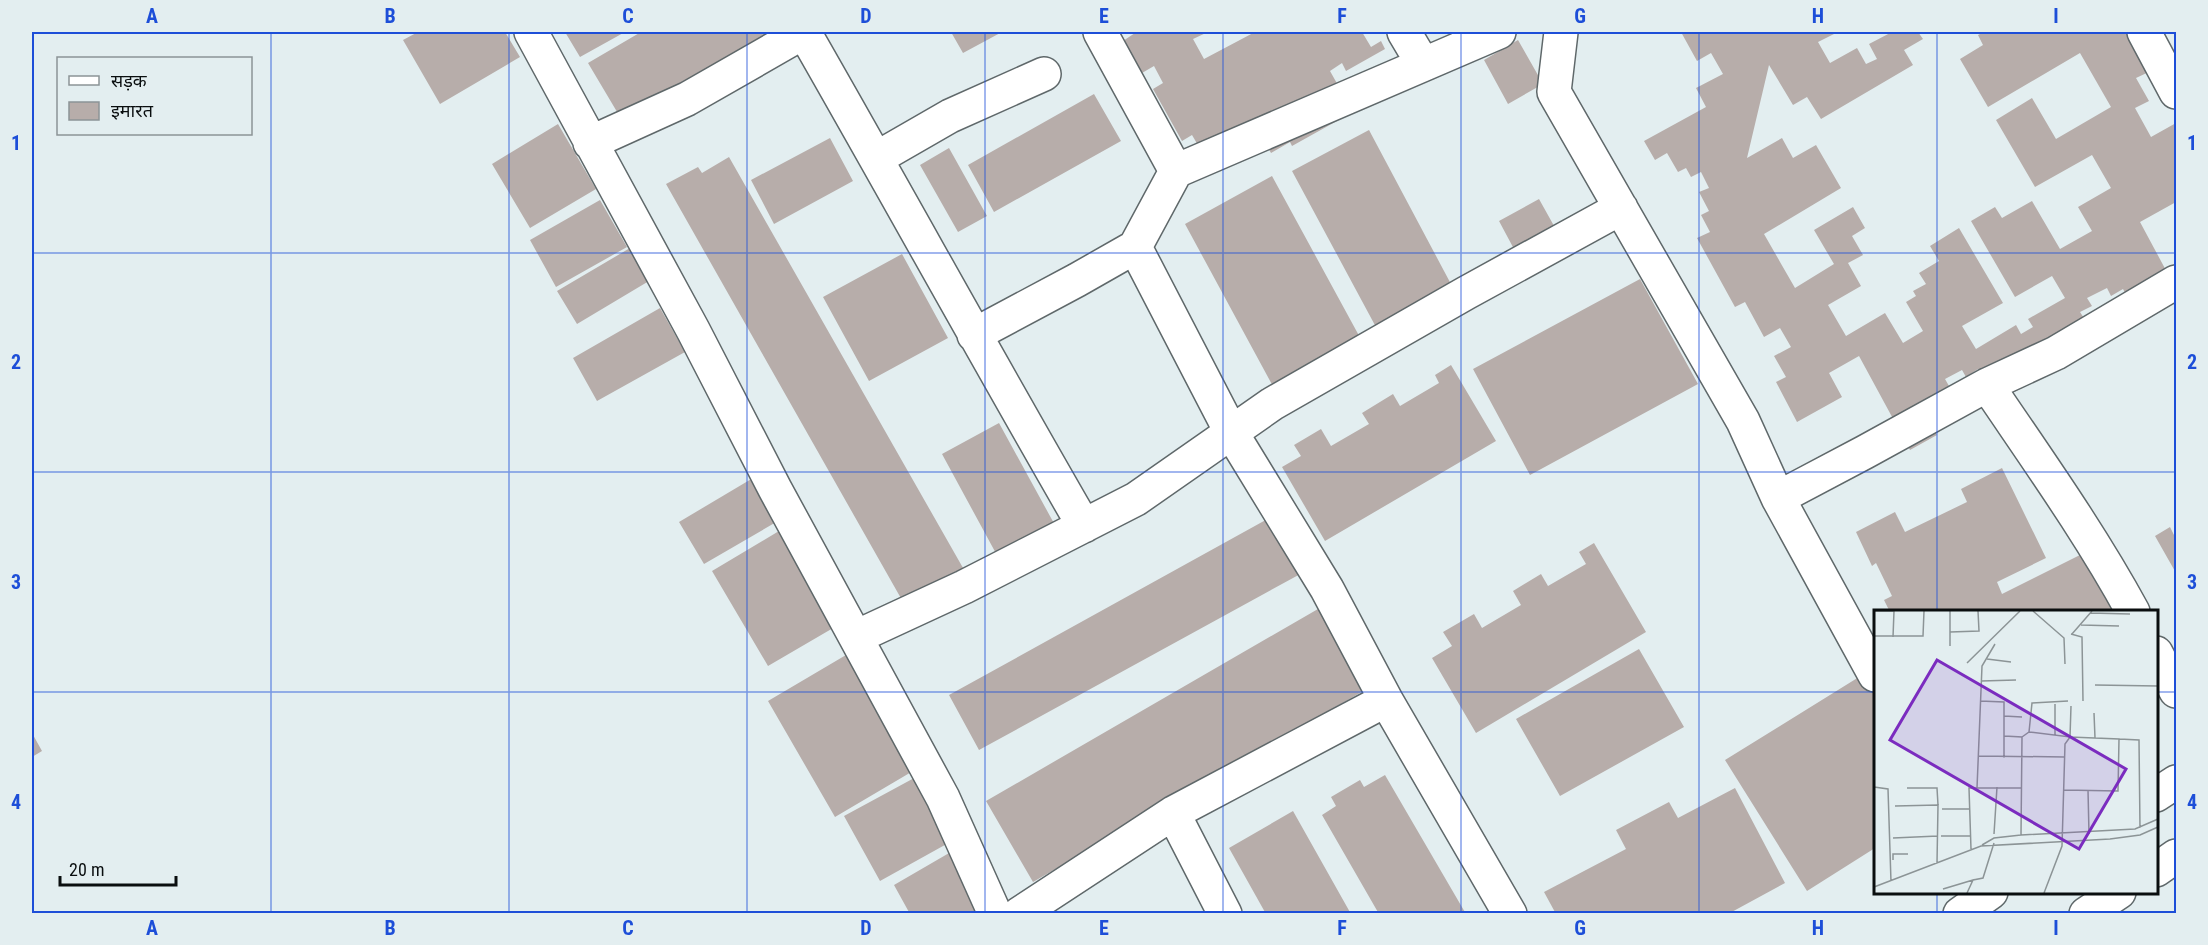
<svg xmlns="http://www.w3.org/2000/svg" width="2208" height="945" viewBox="0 0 2208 945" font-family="'Roboto Condensed','Noto Sans Devanagari',sans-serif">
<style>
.building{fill:#b7adaa}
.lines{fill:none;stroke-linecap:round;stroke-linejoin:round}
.street-casing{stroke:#5f686a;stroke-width:36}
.secondary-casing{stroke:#5f686a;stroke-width:36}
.street{stroke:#fff;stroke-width:33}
.secondary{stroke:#fff;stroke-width:33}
.grid{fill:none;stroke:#1d4ed8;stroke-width:1.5;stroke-opacity:0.55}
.inset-road{fill:none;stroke:#8c9496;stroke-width:1.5}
.view{fill:#7b2cbf;fill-opacity:0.15;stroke:#7b2cbf;stroke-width:3}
.inset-edge{fill:none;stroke:#0a0e0f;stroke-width:3}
.neatline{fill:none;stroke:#1d4ed8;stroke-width:2}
.grid-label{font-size:20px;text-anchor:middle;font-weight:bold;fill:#1d4ed8}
</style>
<rect width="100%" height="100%" fill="#e3eef0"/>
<path class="building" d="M418,32H505L520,57L440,104L403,40Z
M565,32H625L580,57Z
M641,32H798L629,132L588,63Z
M951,32H1002L963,53Z
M1134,32H1208L1193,39L1204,59L1255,32H1362L1371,47L1381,41L1385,49L1346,71L1342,63L1330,71L1353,112L1292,146L1290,142L1271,153L1254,122L1202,152L1192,135L1182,141L1153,89L1163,83L1154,66L1142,73L1123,41L1135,33Z
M1681,32H1838L1818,42L1830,63L1857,48L1866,64L1877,59L1869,44L1892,32H1918L1923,39L1904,50L1913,65L1821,119L1807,97L1793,105L1769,65L1747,158L1782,138L1793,158L1816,145L1841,188L1764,234L1795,288L1834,264L1814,230L1853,207L1865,228L1852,236L1863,255L1848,263L1861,286L1828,305L1846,336L1885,313L1903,343L1923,331L1906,302L1916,296L1913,291L1926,284L1919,273L1939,261L1930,246L1959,228L2003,303L1962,326L1976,349L2016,325L2021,334L2033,327L2028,319L2065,298L2052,276L2015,297L1971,221L1995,207L2002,218L2032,201L2060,249L2092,231L2078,207L2111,188L2092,155L2035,187L1996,120L2032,98L2056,139L2111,107L2080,53L1988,107L1960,59L1983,45L1978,35L1984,32H2129L2151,71L2136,78L2149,101L2135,108L2151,137L2176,123V202L2140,222L2176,289L2129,300L2123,289L2111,296L2107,288L2087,298L2092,306L2080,312L2087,323L2021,376L2026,386L2012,393L1985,382L1978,369L1966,377L1962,370L1945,379L1949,386L1936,393L1943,406L1926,415L1937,435L1910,450L1859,356L1829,373L1842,397L1797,422L1776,382L1786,377L1774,356L1791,347L1780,328L1764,337L1745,302L1735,307L1697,238L1710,232L1701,215L1709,211L1699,192L1709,188L1701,172L1691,177L1686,168L1678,172L1667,153L1655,160L1644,141L1706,107L1696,88L1723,74L1711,53L1697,61Z
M1518,40L1543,84L1508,104L1484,60Z
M1094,94L1121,141L994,212L968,165Z
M558,124L596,189L530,228L492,164Z
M1369,130L1460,301L1384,342L1292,171Z
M830,138L853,181L774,224L751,180Z
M949,148L987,216L958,232L920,165Z
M729,157L975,589L915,623L666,184L698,167L702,173Z
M1272,176L1369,354L1281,401L1185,224Z
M1539,199L1563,242L1522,264L1499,221Z
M600,200L627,247L556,287L530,240Z
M630,248L649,281L577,324L557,291Z
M902,254L948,338L869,381L823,297Z
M1640,279L1698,384L1530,475L1473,369Z
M660,308L685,352L597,401L573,358Z
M1451,365L1496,441L1325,541L1282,467L1301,456L1294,445L1321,429L1331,446L1369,424L1362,413L1393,394L1400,406L1439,383L1435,375Z
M999,423L1062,538L1005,570L942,454Z
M2002,468L2046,558L1997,582L2002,594L2084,553L2113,612H1890L1884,600L1892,596L1876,563L1872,566L1856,532L1895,512L1905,532L1967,502L1961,489Z
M753,478L778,521L704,564L679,522Z
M1273,516L1304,572L979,750L949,695Z
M2170,527L2176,539V573L2155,536Z
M784,528L840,624L768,666L712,571Z
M1594,543L1646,632L1476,733L1432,658L1452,646L1443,632L1474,614L1482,628L1521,605L1513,591L1541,574L1548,586L1586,564L1579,552Z
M1318,609L1365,690L1033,882L986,801Z
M1639,649L1684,727L1560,796L1516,719Z
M846,655L913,771L835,817L768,701Z
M1867,672L1875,686V848L1807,891L1725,760Z
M32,733L42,751L32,757Z
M1385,775L1466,914H1379L1322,815L1336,806L1331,797L1360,780L1364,787Z
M916,777L952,841L880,881L844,816Z
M1735,788L1785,883L1728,914H1556L1544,892L1626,849L1616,830L1669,802L1678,818Z
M1293,811L1351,914H1266L1229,848Z
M956,849L993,914H910L894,885Z"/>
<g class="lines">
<defs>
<path id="street" d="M531,32L693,330L775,489L943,798L995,914
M1100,32L1176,171
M1404,32L1423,64
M1561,32L1554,92L1743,421L1778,498L1875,675
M2144,32L2176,92
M590,143L687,99L804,32C898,196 989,362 1084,526
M877,158L950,116L1044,74
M1135,247L1176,171L1499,32
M974,335L1077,280L1135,247L1231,432L1327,589L1386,700L1510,914
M1987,385C2037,459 2090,533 2133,612
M1778,498L1865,452L1987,385L2056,353L2176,282
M856,637L964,587L1136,499L1272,404L1466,293L1621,208
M2156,653L2176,691
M1173,813L1225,914
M1019,914L1173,813L1386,700"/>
<path id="secondary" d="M2156,795L2176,782
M2156,870L2176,856
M1960,914L1991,892
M2086,914L2119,892"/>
</defs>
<use href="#street" class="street-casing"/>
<use href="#secondary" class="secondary-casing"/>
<use href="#street" class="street"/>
<use href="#secondary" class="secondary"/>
</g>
<path class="grid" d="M271,32V914M509,32V914M747,32V914M985,32V914M1223,32V914M1461,32V914M1699,32V914M1937,32V612M32,253H2176M32,472H2176M32,692H1875M2156,692H2176M1937,892V914"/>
<g transform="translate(1874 610)">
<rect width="284" height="284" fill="#e3eef0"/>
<path class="inset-road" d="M0,1H20M159,1L190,28L191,54M216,3L256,4M207,15L245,16M76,22L105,21L104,1M197,24L208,27L209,91M198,24L218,1M0,26H49L50,1M19,27L20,1M76,36V1M113,49L137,52M93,53L146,1M107,71L142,70M221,75L284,76M106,91L130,92V148M181,94V125M220,103L221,128M130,106L148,107M155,122L158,93L194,91M130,126L148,127L147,225M148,127L155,122L196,127L197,96M245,129L265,130L266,218M105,146L191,147M0,177L14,179L17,272M33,178H63L64,195M103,178L108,56L121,34M214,180L215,224M21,196L64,195L63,253M68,199H95M120,224L123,177M67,226H96M19,228L64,226M108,235L120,228L147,225L261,219L284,209M97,239L95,178H147M19,250V244H34M99,270L109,268L120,233M0,277L107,236L236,229L266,225L284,217M69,279L99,270L93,283M170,283L188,236L191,134L196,127L245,129L244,181L190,180"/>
<path class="view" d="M63,50L252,159L205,239L16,130Z"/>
<rect width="284" height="284" class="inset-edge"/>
</g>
<rect width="2208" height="945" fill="none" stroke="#e3eef0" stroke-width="66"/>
<rect x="57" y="57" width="195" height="78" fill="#e3eef0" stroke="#8c9496" stroke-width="1.5"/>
<rect x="69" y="76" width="30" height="9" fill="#ffffff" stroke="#8c9496" stroke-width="1.5"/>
<text x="111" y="87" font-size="18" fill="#0a0e0f">सड़क</text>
<rect x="69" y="102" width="30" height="18" fill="#b7adaa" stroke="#8c9496" stroke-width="1.5"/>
<text x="111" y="117" font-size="18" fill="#0a0e0f">इमारत</text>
<path d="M60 876v9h116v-9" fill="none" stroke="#0a0e0f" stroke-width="3"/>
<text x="69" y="876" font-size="18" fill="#0a0e0f" stroke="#e3eef0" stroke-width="4.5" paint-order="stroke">20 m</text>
<rect x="33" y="33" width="2142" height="879" class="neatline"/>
<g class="grid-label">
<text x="152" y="23">A</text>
<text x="390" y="23">B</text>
<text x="628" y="23">C</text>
<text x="866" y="23">D</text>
<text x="1104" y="23">E</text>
<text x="1342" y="23">F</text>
<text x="1580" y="23">G</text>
<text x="1818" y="23">H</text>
<text x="2056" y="23">I</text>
<text x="16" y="150">1</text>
<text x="2192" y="150">1</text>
<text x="16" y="369">2</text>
<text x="2192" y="369">2</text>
<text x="16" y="589">3</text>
<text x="2192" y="589">3</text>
<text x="16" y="809">4</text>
<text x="2192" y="809">4</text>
<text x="152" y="935">A</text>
<text x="390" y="935">B</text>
<text x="628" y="935">C</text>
<text x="866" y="935">D</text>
<text x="1104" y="935">E</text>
<text x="1342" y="935">F</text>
<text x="1580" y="935">G</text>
<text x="1818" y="935">H</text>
<text x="2056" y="935">I</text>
</g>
</svg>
